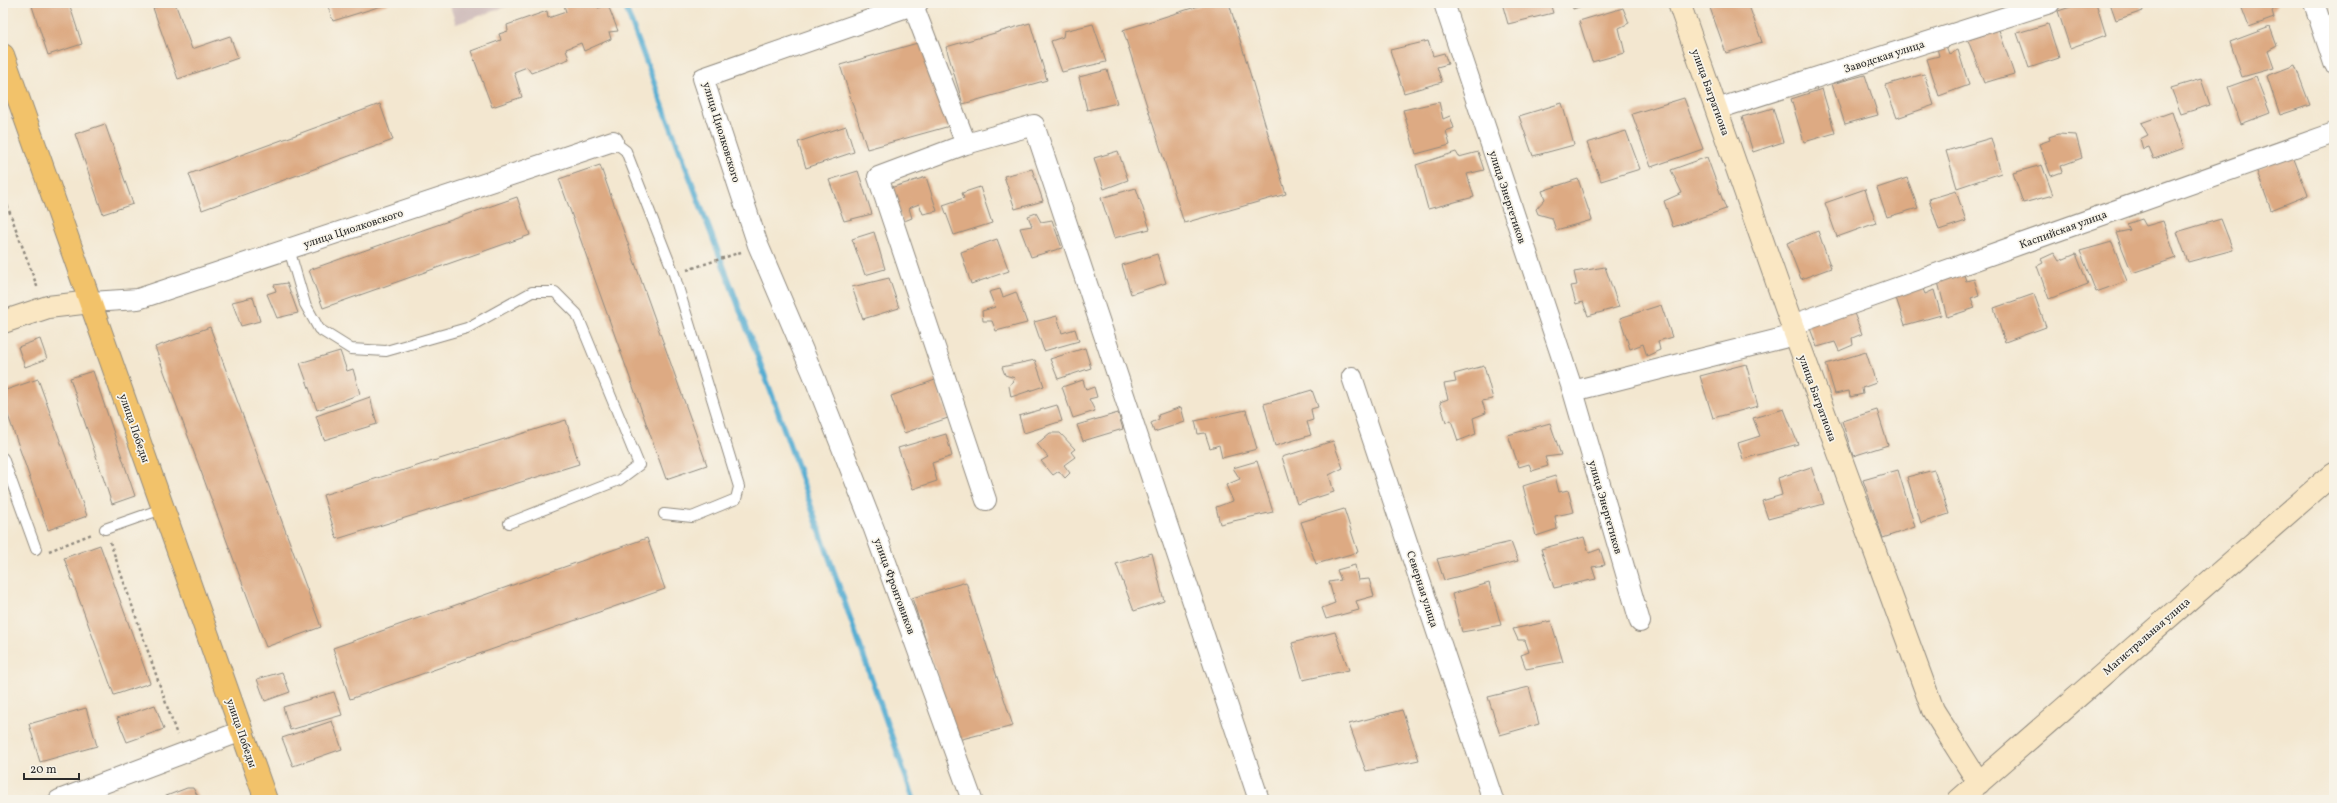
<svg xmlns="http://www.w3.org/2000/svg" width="2337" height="803" viewBox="0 0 2337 803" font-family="Vollkorn,serif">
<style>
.industrial{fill:#d1bfbd}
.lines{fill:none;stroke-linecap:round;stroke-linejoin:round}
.stream{stroke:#56add2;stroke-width:5.5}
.building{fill:#ddaa83}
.lane-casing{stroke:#8f897e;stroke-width:12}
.street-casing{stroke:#8f897e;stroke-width:22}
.secondary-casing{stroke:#8f897e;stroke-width:24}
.primary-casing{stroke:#8f897e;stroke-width:24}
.path{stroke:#8f897e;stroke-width:2.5;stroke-dasharray:3 3;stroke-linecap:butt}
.lane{stroke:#fff;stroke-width:10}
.street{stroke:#fff;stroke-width:20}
.secondary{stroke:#fae7c3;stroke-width:22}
.primary{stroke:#f2c26a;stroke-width:22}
.labels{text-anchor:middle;stroke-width:3.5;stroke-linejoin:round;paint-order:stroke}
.street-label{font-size:11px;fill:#2b2b2b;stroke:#f7f3e8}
</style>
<rect width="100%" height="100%" fill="#f7f3e8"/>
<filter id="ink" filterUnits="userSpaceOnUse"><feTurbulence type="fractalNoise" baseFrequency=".025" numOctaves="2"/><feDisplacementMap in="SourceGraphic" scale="8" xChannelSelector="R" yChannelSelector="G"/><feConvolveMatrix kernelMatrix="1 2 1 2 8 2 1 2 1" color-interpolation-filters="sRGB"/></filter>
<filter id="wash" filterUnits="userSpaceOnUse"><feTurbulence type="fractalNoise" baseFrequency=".012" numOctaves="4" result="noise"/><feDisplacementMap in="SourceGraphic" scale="16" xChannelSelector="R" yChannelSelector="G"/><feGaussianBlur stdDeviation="0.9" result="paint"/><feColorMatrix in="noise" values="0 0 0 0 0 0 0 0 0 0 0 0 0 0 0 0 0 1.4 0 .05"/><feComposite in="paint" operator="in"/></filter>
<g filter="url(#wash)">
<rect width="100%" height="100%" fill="#f3e7d0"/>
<path class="industrial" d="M449,3H517L456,24Z"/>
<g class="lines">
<path class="stream" d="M624,3L771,392L914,800"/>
</g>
<g id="blocks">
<path class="building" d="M31,3H69L82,44L48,55Z
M168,3H175L192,49L230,36L238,58L178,79L153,8Z
M327,3H391L333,21Z
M568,3H597L598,8L608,5L618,31L609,32L611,39L584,51L581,43L566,49L569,59L531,73L527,67L514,72L522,97L492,107L471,51L501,40L499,34L508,31L507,25L547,11L548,18L566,12L564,5Z
M1208,3H1229L1286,194L1184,223L1123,30Z
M1502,3H1550L1553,13L1508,24Z
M1572,3H1591L1573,9Z
M1715,3H1748L1762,42L1726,53L1709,5Z
M2083,3H2096L2106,35L2070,48L2058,11Z
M2110,3H2141L2143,11L2116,20Z
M2240,3H2277L2276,8L2272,11L2274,18L2249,27Z
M1623,8L1629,23L1619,28L1625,53L1592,62L1579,21Z
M1030,23L1047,80L963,104L946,47Z
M1093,24L1106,62L1062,72L1051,41L1063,37L1064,31Z
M2048,24L2059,58L2029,68L2017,33Z
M2270,27L2277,46L2268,51L2274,68L2242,77L2230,42Z
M1999,30L2014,74L1984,83L1968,40Z
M1428,41L1433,56L1444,53L1448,64L1437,67L1442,82L1404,93L1390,50Z
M921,42L950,126L867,149L840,65Z
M1946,46L1949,54L1958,50L1969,85L1939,96L1927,59L1939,56L1937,48Z
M2295,65L2310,105L2280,115L2267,76Z
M1107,70L1117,103L1087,110L1079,77Z
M1924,74L1934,105L1897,118L1885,85Z
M1865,75L1878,115L1845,124L1832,84Z
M2256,77L2270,113L2241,124L2228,87Z
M2201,79L2210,105L2181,114L2171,88Z
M1822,89L1835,133L1804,142L1791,99Z
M1684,98L1703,149L1651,167L1632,114Z
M1439,102L1443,119L1450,116L1454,128L1446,131L1450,145L1416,154L1403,110Z
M1562,103L1574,145L1533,156L1519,116Z
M380,104L393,140L202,210L189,174Z
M1773,108L1783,142L1753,152L1742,117Z
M2172,112L2184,148L2154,159L2149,147L2143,149L2140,139L2148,135L2141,123Z
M105,124L133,204L103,214L75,134Z
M846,126L854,152L806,168L798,142Z
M1626,131L1640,169L1601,181L1587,143Z
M2058,134L2076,135L2082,158L2060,166L2062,172L2051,176L2039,144L2050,140L2049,137Z
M1991,138L2001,173L1957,188L1946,151Z
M1118,151L1128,180L1104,189L1094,158Z
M1456,152L1459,157L1478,152L1484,170L1467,174L1474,197L1428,209L1416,165Z
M2292,154L2308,195L2271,210L2256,169Z
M1707,157L1726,209L1673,227L1664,201L1682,193L1671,170Z
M600,165L707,465L666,479L559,179Z
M2042,165L2053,195L2023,203L2013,173Z
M1032,169L1043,201L1015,209L1004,176Z
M858,171L872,214L844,221L829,180Z
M926,177L937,211L923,214L919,204L909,208L912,218L902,222L890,188Z
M1907,178L1918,208L1887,217L1877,188Z
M1578,179L1592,220L1556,230L1552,218L1538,214L1536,209L1545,199L1542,191Z
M980,187L992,223L954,235L943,205L964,198L962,193Z
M1136,188L1150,229L1114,238L1101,198Z
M1865,189L1876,223L1837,237L1825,203Z
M1956,191L1966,221L1939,230L1929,199Z
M517,197L530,235L323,308L309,270Z
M1036,213L1041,222L1052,220L1062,248L1031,257L1020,228L1032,226L1028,216Z
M2142,219L2146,226L2163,221L2176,258L2132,273L2116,233L2130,230L2127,224Z
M2221,219L2233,250L2188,262L2177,232Z
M1818,231L1831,268L1801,279L1787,243Z
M874,232L885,269L865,275L852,239Z
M997,239L1009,271L971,284L961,252Z
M2112,242L2127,281L2096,292L2080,251Z
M2054,253L2059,261L2076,254L2088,284L2049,299L2037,266L2043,263L2041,259Z
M1157,254L1166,283L1131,294L1122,265Z
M1605,267L1619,307L1588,316L1583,302L1576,304L1571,286L1577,285L1574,272Z
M1962,269L1966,281L1974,279L1979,295L1971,298L1975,308L1947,317L1937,278Z
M889,278L899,308L863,319L852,287Z
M287,283L298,313L277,318L267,294L276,291L274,285Z
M1921,284L1925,294L1934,290L1941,315L1905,325L1894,292Z
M1000,289L1003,297L1016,292L1027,323L996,331L992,321H983L982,311L995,307L989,292Z
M2034,294L2046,327L2005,342L1994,308Z
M253,297L260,321L241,326L232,302Z
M1661,305L1672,337L1658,341L1660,350L1647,356L1643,344L1630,349L1620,318Z
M1852,308L1862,334L1852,338L1853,345L1839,351L1835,342L1817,347L1808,323Z
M1057,316L1062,333L1075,329L1079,341L1044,351L1034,322Z
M210,327L321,627L266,647L155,347Z
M40,339L47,359L25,367L18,347Z
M1085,348L1091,368L1058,379L1050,359Z
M340,351L347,371L353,369L360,394L317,410L300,363Z
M1866,352L1876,383L1862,388L1863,394L1850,397L1849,391L1835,394L1826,364Z
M1035,360L1044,386L1011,397L1009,386L1015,378L1005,375L1002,367Z
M1746,364L1758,406L1713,418L1700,376Z
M1484,366L1493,399L1482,401L1486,413L1473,418L1476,434L1458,441L1451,420L1446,422L1440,402L1448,399L1444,384L1456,382L1454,374Z
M93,371L135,496L112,504L70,378Z
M38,379L87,516L48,530L3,401V391Z
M935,380L948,418L904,433L891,396Z
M1083,380L1086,390L1094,387L1097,397L1089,399L1095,411L1073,418L1062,387Z
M1312,390L1318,407L1311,409L1313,420L1307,422L1311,435L1275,446L1264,404Z
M370,397L377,424L324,440L316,416Z
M1057,405L1062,421L1024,433L1019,416Z
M1181,407L1185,422L1154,432L1151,423L1159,419L1158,415Z
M1784,409L1798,444L1743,459L1738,443L1760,436L1753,418Z
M1246,410L1257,449L1222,458L1219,445L1210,448L1205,433L1198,434L1195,421Z
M1877,410L1888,445L1853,456L1842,421Z
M1118,413L1123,429L1083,441L1077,425Z
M566,420L579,464L337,539L323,495Z
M1550,423L1561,455L1545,457L1548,466L1532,471L1529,464L1519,467L1508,435Z
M1050,433H1060L1075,449L1071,452L1075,457L1064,465L1070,473L1065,478L1059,471L1053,475L1041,461L1048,457L1037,444Z
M946,434L952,456L932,463L937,481L913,489L898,448Z
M1333,441L1343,468L1329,475L1334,492L1297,504L1282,457Z
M1257,461L1273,512L1220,524L1216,507L1233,501L1226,485L1240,479L1233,468Z
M1811,467L1824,504L1768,519L1762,501L1782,495L1778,478Z
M1898,470L1915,527L1883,538L1863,480Z
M1934,470L1949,514L1921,523L1907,477Z
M1555,476L1559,492L1568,490L1574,512L1555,516L1557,529L1536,536L1523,486Z
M1344,509L1358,552L1316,564L1301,522Z
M1584,537L1589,553L1600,549L1605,565L1592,567L1596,579L1554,588L1541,549Z
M647,538L665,589L350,699L333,648Z
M1511,542L1518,561L1444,580L1437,559Z
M100,545L150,683L114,695L64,558Z
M1152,553L1164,601L1134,611L1116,564Z
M1355,565L1358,580L1369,579L1374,596L1356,601L1359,610L1326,619L1322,608L1335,603L1329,582L1341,580L1337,570Z
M966,582L1013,726L958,740L912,598Z
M1489,583L1501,625L1462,632L1452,594Z
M1551,621L1563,662L1526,669L1521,655L1529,652L1525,640H1518L1513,629Z
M1335,632L1349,670L1303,680L1292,643Z
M282,672L290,692L265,701L257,679Z
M1529,687L1539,724L1500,735L1488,697Z
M334,692L342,715L290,730L283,707Z
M155,705L164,729L127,742L117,718Z
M86,708L97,746L40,762L29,724Z
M1402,710L1419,760L1366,771L1349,724Z
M332,721L342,749L293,766L282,738Z
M187,788H193L200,800H156Z"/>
</g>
</g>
<g filter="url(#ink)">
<use href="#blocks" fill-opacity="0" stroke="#8f897e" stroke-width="1"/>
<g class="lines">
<defs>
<path id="lane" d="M613,141L626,151L674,274L739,487L736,499L692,517L664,514
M289,249L305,304L319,329L351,349L386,351L467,328L532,292H555L577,314L639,465L619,480L509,523
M3,458L36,549
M105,529L159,510"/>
<path id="street" d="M918,3L703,78L758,245L813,374L874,529L972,800
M1444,3L1573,391L1640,622
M2314,3L2334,63
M913,5L966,144L1034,125L1259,800
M1717,109L2050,3
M966,144L878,177L986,500
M91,302L138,299L613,141
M1792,325L2334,133
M1352,377L1493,800
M1573,391L1795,335
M59,800L242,731"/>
<path id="secondary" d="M1679,3L1792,325L1933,710L1979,783
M3,322L48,307L91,302
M1959,800L2334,473"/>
<path id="primary" d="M3,55L266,800"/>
</defs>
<use href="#lane" class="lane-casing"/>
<use href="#street" class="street-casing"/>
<use href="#secondary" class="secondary-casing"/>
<use href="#primary" class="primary-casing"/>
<path class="path" d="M3,194L38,289
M687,270L741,252
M110,542L177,735
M49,551L92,534"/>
<use href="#lane" class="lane"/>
<use href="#street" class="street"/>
<use href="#secondary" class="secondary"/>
<use href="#primary" class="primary"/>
</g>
</g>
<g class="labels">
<g class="street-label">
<text transform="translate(1884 56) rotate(-18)" y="4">Заводская улица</text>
<text transform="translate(1711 92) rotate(70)" y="4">улица Багратиона</text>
<text transform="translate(722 132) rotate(73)" y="4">улица Циолковского</text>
<text transform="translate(1508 197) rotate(72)" y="4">улица Энергетиков</text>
<text transform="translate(353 228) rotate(-18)" y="4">улица Циолковского</text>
<text transform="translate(2063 229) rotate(-20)" y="4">Каспийская улица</text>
<text transform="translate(1818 398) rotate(70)" y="4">улица Багратиона</text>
<text transform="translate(135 428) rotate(71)" y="4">улица Победы</text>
<text transform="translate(1606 507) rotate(74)" y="4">улица Энергетиков</text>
<text transform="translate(895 586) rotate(70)" y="4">улица Фронтовиков</text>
<text transform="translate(1423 589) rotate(72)" y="4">Северная улица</text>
<text transform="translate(2146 636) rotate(-41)" y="4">Магистральная улица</text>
<text transform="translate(242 733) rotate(71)" y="4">улица Победы</text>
</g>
</g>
<rect width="2337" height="803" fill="none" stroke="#f7f3e8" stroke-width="16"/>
<path d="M24 773v6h55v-6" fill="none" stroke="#2b2b2b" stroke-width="2"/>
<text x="30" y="773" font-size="12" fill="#2b2b2b" stroke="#f7f3e8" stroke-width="3" paint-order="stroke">20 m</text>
</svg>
